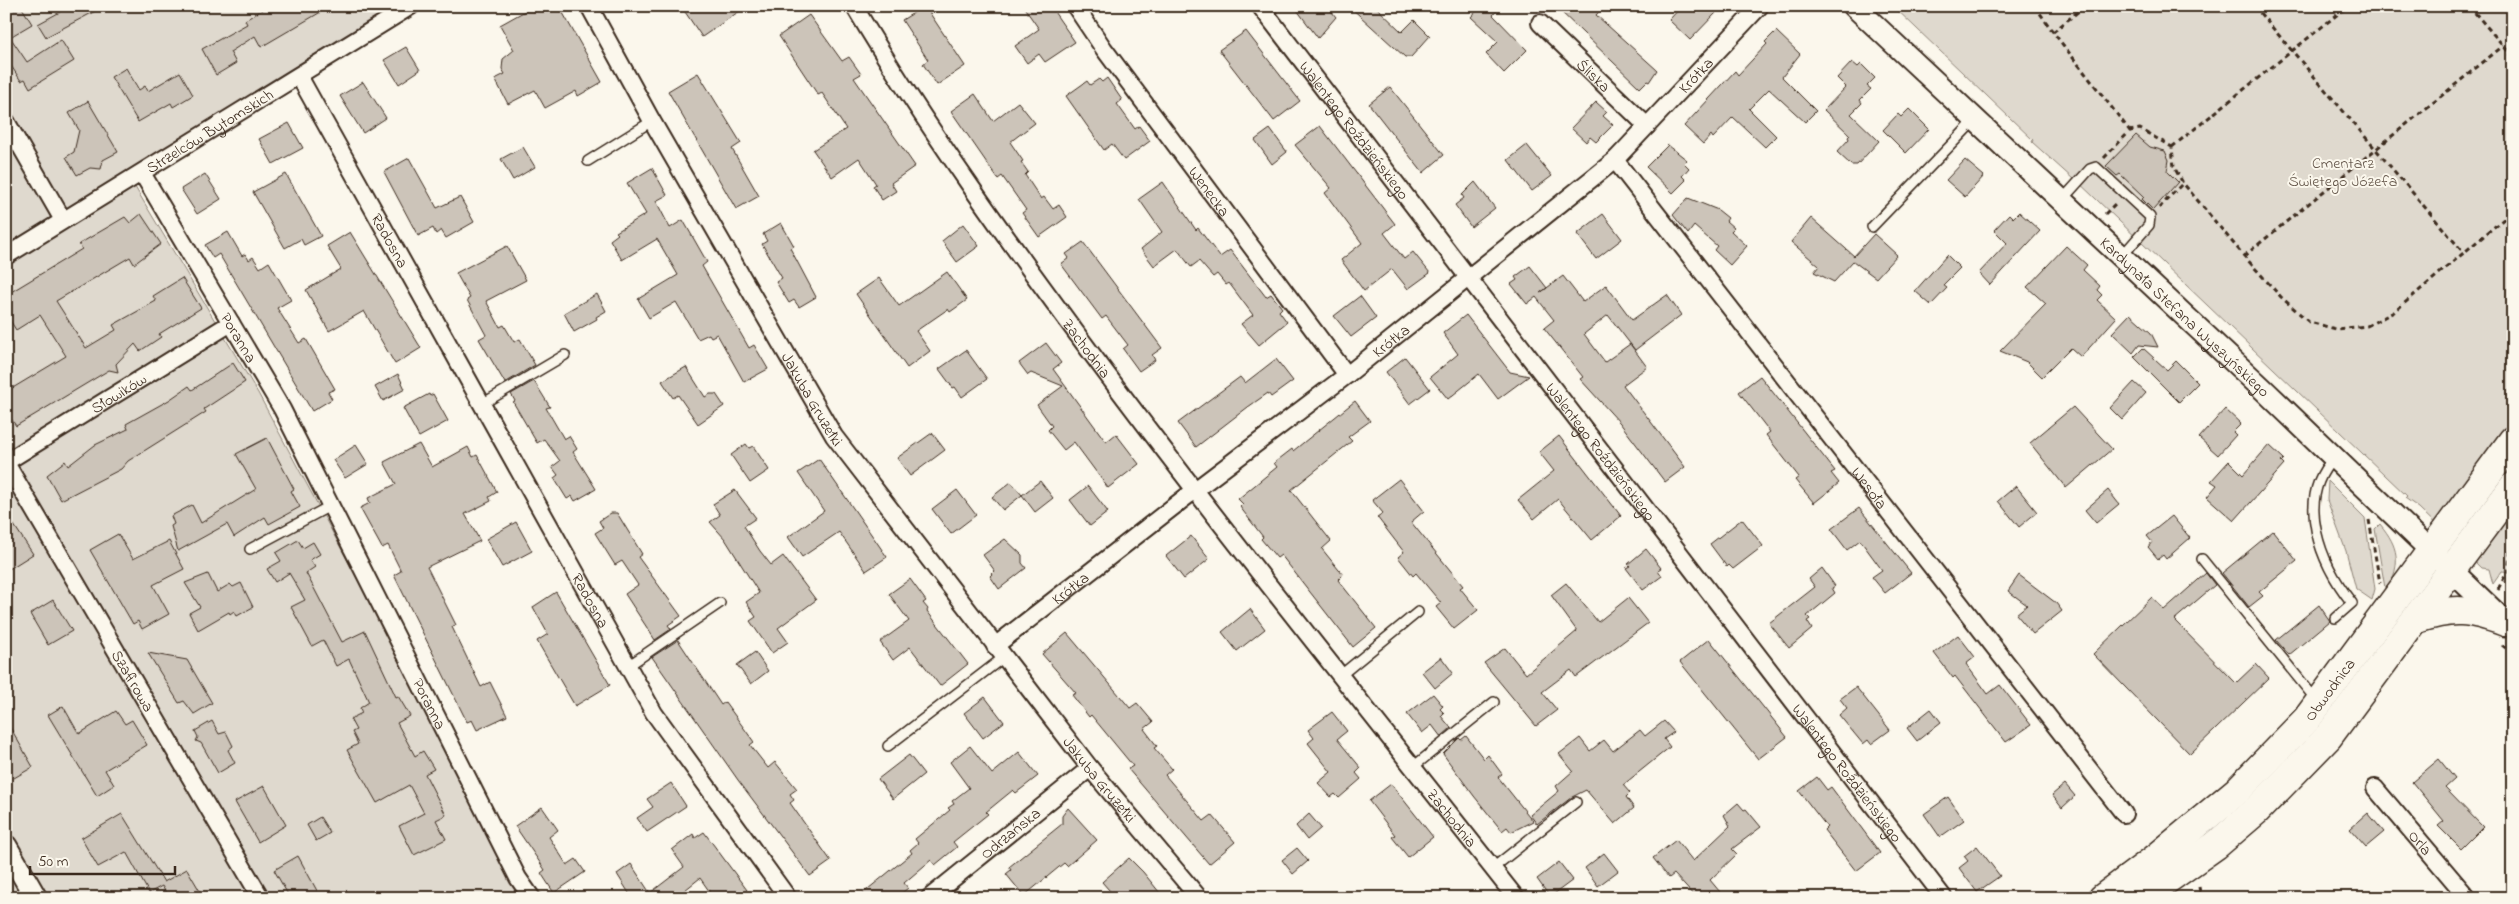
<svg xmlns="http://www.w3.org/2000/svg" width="2519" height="904" viewBox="0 0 2519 904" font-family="'Indie Flower',sans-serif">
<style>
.green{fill:#dfd9ce;stroke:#8d8276}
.building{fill:#ccc4b9;stroke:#3b2a1e}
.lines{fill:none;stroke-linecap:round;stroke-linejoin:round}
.service-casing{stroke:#3b2a1e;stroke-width:12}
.minor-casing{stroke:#3b2a1e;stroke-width:20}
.tertiary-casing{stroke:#3b2a1e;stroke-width:25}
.trunk-casing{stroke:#3b2a1e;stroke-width:31}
.path{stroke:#3b2a1e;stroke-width:3;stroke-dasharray:5 4;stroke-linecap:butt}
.service{stroke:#fbf7ec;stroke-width:9}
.minor{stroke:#fbf7ec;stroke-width:16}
.tertiary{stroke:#fbf7ec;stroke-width:21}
.trunk{stroke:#fbf7ec;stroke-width:28}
.labels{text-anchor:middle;stroke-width:4;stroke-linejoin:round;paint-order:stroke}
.street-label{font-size:16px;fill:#3b2a1e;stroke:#fbf7ec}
.park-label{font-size:16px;fill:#64564a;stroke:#fbf7ec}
</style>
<rect width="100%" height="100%" fill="#fbf7ec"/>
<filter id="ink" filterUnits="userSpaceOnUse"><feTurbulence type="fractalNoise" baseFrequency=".02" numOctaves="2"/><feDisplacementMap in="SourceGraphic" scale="10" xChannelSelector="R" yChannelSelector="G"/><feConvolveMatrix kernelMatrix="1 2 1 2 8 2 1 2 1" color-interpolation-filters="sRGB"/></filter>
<g filter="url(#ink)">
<path class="green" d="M6,6H401L126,172L258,393L528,898H6Z
M1893,6H2513V572L2502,571L2493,584L2489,569L2481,568L2419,508L2405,498L2407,496L2074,178L2073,179L2032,142L2033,140Z
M2328,481L2365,518L2375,589L2372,600L2356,589L2346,551L2327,500Z
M2380,524C2399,547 2401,563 2388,589L2385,588L2375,529Z"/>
<path class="building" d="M6,6H21L32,24L10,37L27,62L61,40L74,61L30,88L25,79L21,81L6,58Z
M57,6H105L46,37L38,24L60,12Z
M269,6H331L261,47L255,36L230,52L236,63L216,75L202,49L247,24L245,20Z
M534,6H559L602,82L578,96L576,91L545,108L535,90L508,104L495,79L505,74L502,69L503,59L514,50L500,25Z
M681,6H747L702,37Z
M925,6L965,66L937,85L923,64L928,60L902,20Z
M1023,6H1050L1075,42L1045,62L1039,54L1027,63L1015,46L1039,29Z
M1294,6H1327L1336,17L1318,38Z
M1349,6H1375L1402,32L1414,20L1430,36L1411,57H1405Z
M1481,6H1501L1493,15L1527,50L1504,73L1486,54L1498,42L1471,17Z
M1555,6H1604L1596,15L1657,70L1649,82L1647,81L1640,88Z
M1682,6H1709L1716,13L1690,40L1669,20Z
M809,15L842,61L849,57L861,74L854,78L915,166L891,183L896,191L882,200L873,186L876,184L859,158L832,177L813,150L846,129L822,93L818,95L779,36Z
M1246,31L1300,101L1274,121L1219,50Z
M1776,31L1800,54L1782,77L1816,111L1805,122L1769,89L1749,109L1776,136L1765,147L1733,117L1713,138L1711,135L1703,144L1684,126L1735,71L1738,75L1767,44L1765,42Z
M406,47L420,70L399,84L384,60Z
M1852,62L1858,67L1861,64L1875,78L1867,86L1871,89L1860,100L1862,103L1851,114L1879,141L1857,165H1851L1837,152L1849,139L1848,137L1850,135L1824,110L1846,87L1837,78Z
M126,68L139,90L145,86L148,91L180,72L193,95L173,107L171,103L138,122L111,77Z
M698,73L741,143L732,149L759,196L736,209L668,91Z
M1107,78L1122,100L1117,104L1135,129L1139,126L1150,141L1124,160L1112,144L1104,150L1066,96L1087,81L1090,85L1099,79L1102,82Z
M363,82L386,118L363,133L340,96Z
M1390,87L1444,155L1423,173L1369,104Z
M975,94L993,121L1018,102L1035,123L1010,142L1023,161L1021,162L1028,172L1025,175L1041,199L1044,197L1053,209L1059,205L1067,217L1039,237L1022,213L1026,210L1002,176L998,179L951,111Z
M88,101L118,152L103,160L101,169L90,168L77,175L66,157L74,152L79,130L69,113Z
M1596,102L1607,112L1603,116L1613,125L1596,142L1590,137L1586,142L1571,128Z
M1909,109L1929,129L1906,153L1883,130L1898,114L1901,117Z
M289,123L303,148L273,164L259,139Z
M1320,126L1395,224L1384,233L1404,259L1413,252L1430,273L1408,289L1392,269L1364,291L1341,260L1362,243L1325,193L1331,188L1295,145Z
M1270,129L1287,152L1272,164L1255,140Z
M2136,135L2150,147L2165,151L2169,160L2167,171L2178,182L2153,210L2142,199L2144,197L2120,174L2117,176L2106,166Z
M1527,145L1552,176L1532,191L1508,160Z
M1668,145L1687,160L1684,163L1689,168L1682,176L1686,180L1673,193L1646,167Z
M523,147L535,167L513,180L501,159Z
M409,158L437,208L460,197L474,222L446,238L441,230L436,234L433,228L418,236L384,172Z
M1965,160L1984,176L1965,197L1946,180Z
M652,168L667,195L656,201L670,228L683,220L707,262L702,266L749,348L754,345L768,369L744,382L717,334L711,337L709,334L698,339L676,302L649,318L638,299L678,275L657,239L622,260L610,240L618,234L616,232L646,214L627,183Z
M205,174L221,199L197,214L181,189Z
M286,174L321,236L304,245L301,239L285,248L253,192Z
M1163,182L1196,230L1198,228L1220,257L1230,250L1266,297L1271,294L1282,308L1279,311L1287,322L1259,345L1241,324L1253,315L1229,283L1226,285L1217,274L1213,277L1199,261L1191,267L1177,249L1154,266L1141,249L1162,232L1139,199Z
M1475,182L1495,208L1471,227L1455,205L1464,198L1462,195Z
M1688,198L1718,210L1728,218L1726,221L1734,228L1731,231L1747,246L1730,265L1714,250L1717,246L1694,226L1688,234L1673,215Z
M2019,212L2040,231L1990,285L1979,273L2007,243L1994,230L2009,214L2013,218Z
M141,214L161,244L134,264L130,257L56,301L86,348L116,330L113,325L156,301L153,296L182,278L201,308L159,334L161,337L140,351L135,344L116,364L118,372L109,370L16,426L6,411V392L66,356L40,315L16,330L6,314V295L82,249L79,244L125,217L130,223Z
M1603,214L1622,239L1596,259L1577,234Z
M1811,218L1854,256L1874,234L1897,255L1876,278L1853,261L1834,282L1814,272L1819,266L1791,242Z
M781,223L794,246L790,248L816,297L799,307L794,300L789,303L776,282L782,278L762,244L767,241L763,234Z
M963,224L979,246L957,262L942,241Z
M228,232L242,256L245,254L249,260L253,257L260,268L269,262L291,300L277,308L299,343L306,339L335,389L328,392L332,399L312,411L219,254L213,258L205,245Z
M350,232L421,348L395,364L364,311L329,331L306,290L341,269L327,246Z
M1083,242L1162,348L1152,355L1155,360L1139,371L1123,349L1128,345L1106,316L1102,319L1061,264L1069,258L1066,254Z
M507,246L526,280L486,301L500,327L504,325L514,342L520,339L535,365L505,383L479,339L486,335L467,300L470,298L456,273Z
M2066,246L2087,265L2083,270L2100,286L2097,290L2102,295L2097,300L2116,318L2081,357L2071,348L2042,377L2027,362L2000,351L2046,304L2027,287Z
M1947,255L1960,268L1943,285L1947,288L1931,305L1915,291Z
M1530,266L1547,288L1540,293L1563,276L1583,302L1606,285L1632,320L1667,295L1681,315L1635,350L1608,315L1584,334L1605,362L1630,344L1647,367L1623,385L1685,467L1665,482L1620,423L1580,379L1583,377L1544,328L1554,320L1536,297L1527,304L1511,284L1517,280L1515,277Z
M947,272L967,300L950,312L948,309L916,331L930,351L907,368L856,294L879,278L899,306Z
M597,294L606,311L596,317L597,319L574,332L564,313Z
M1360,296L1376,318L1351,337L1334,316Z
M2130,314L2151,333L2158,347L2139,345L2133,353L2112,333Z
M1466,315L1510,372L1529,376L1498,399L1479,374L1448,399L1430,377L1458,354L1443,333Z
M1046,343L1061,363L1053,369L1106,442L1116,434L1139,464L1108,488L1074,442L1064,450L1048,430L1052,426L1037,405L1063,386L1031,373L1028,375L1019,363Z
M2143,348L2167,370L2176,361L2198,383L2179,402L2134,357Z
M966,350L987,379L962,397L955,387L953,388L939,369Z
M1405,357L1430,389L1410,404L1386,372Z
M1276,359L1293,381L1271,397L1268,393L1248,407L1196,447L1178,423L1240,377L1245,383Z
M233,363L245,382L204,409L206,412L128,461L121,469L61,500L47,475L65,461L68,466L95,445L128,429L126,424L169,400L189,386L192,390Z
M686,367L705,397L710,394H716L724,406L698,424L678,395L673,398L662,381Z
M398,374L405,389L383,401L375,387Z
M1760,376L1835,471L1831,473L1839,483L1814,503L1795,480L1799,477L1766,435L1770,432L1739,392Z
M534,381L550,407L546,408L564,439L569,436L577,449L573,452L596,489L575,501L572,496L567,499L554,478L558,475L552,467L560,461L544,439L537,443L513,402L515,401L511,394Z
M2134,382L2146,393L2122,420L2110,408Z
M429,394L430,396L433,394L448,421L419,437L403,408Z
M1355,401L1370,421L1348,437L1352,441L1291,490L1331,541L1322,549L1343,575L1338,580L1376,628L1353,647L1281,555L1277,558L1261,539L1263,537L1240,507L1243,504L1238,499L1277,467L1274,463L1292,449L1293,451Z
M2073,407L2112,449L2066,488L2030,443Z
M2225,409L2241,424L2233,432L2236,435L2218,455L2199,438Z
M932,433L945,450L910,476L897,458Z
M1559,436L1621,516L1592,540L1558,499L1534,519L1518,500L1554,471L1539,452Z
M267,438L294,489L291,491L300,507L269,524L265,517L234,537L227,524L178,551L171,526L174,524L171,516L192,505L201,523L256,489L236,454Z
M419,444L432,467L468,447L473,457L477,455L497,492L489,497L491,501L465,514L480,541L427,567L456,625L452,627L481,687L490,682L507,716L477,730L472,720L467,722L394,575L401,571L388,545L382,548L360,508L370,503L368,498L396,484L384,462Z
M746,444L749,448L753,446L769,470L750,483L731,455Z
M356,445L368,464L345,478L333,460Z
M2269,445L2284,459L2281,462L2284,465L2234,521L2207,497L2217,485L2211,481L2229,461L2243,475Z
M819,459L887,557L866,571L839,532L802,557L788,537L824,511L798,473Z
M1399,479L1424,511L1411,522L1463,586L1460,588L1478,610L1454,629L1436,607L1441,603L1416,573L1413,576L1398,557L1404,552L1377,517L1383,513L1372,500Z
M1040,481L1053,498L1035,512L1022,495Z
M1011,482L1022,495L1003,510L992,497Z
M1088,486L1108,512L1090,526L1070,500Z
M2016,486L2037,512L2019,527L1998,501Z
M735,490L756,518L744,526L760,551L771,565L783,556L816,600L778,628L788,642L772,653L750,621L756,617L746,602L759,593L725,539L710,522L720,515L713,504Z
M957,490L976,515L951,534L932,509Z
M2108,490L2119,504L2096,523L2085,510Z
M1859,508L1911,573L1885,593L1872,577L1882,570L1860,540L1847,550L1831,529Z
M6,513L33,554L6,571Z
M611,513H617L642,554L638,557L681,616L668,625L671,629L655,640L625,594L638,585L622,561L615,565L595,533L603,528L599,521Z
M2172,516L2190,538L2166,559L2163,555L2158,559L2148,547L2152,542L2147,536Z
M1742,519L1763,546L1733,569L1729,565L1727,567L1710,544Z
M516,522L532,551L502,567L486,539Z
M2273,531L2297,561L2259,592L2263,596L2249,607L2222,573Z
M118,534L133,559L169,541L184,569L153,585L169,614L142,629L138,621L133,624L90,550Z
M1191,536L1209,559L1184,579L1166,556Z
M1005,539L1022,555V563L1026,568L999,589L990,576L995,571L983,555Z
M298,540L303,548L313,542L320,554L310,560L315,567L306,573L342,642L365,631L396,697L398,696L410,716L397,723L415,756L423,751L434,769L425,774L446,815L436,820L446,839L414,855L399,826L424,813L409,785L377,803L347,750L358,744L352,732L356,730L350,719L362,713L360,708L369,702L349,659L336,666L323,640L312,646L291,607L305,600L289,573L275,582L267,569L281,561L276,553Z
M1646,549L1661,568L1658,570L1662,576L1643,590L1626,568L1630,566L1628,564Z
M1822,568L1835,586L1832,588L1835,593L1807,616L1810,619L1807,621L1812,629L1789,648L1769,623L1815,587L1809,579Z
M2206,573L2215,585L2174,620L2236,683L2256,664L2269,678L2190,754L2093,654L2152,597L2164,610Z
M208,574L217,592L230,584L233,587L241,583L253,607L237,616L234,611L230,614L229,612L198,630L189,613L200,607L185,583Z
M2019,575L2056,603L2062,611L2033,634L2016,614L2027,605L2008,591Z
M910,579L926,601L923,603L928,609L927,611L968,664L940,686L910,647L893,660L880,642L909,621L889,594Z
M1566,583L1598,622L1628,598L1648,623L1576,677L1571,670L1542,692L1557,710L1536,726L1484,663L1505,648L1526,674L1577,631L1551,595Z
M556,592L610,685L575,706L537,641L548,634L533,607Z
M53,600L72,631L48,645L30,614Z
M2319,605L2330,621L2289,655L2276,640Z
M1250,609L1265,629L1237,651L1222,632Z
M1067,633L1130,708L1137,703L1153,722L1144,729L1157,746L1154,748L1172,769L1165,775L1204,821L1212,815L1235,842L1209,864L1128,769L1133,766L1091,715L1089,717L1072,695L1076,693L1042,654Z
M1958,635L1975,657L1966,664L1988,694L2000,685L2031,725L2006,742L1955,676L1953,678L1934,653Z
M1709,639L1787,737L1758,759L1680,662Z
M678,640L721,705L725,702L754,742L750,745L768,768L775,762L797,789L790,794L794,800L790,803L831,861L810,876L738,780L652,657Z
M755,652L768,671L751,684L737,665Z
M148,653L187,660L212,703L194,714L184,701L179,703Z
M1441,657L1453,673L1435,688L1422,672Z
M1856,687L1890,730L1871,744L1868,740L1863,744L1839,715L1847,708L1840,699Z
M1433,694L1443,706L1440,709L1444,713L1441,716L1451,728L1441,737L1432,725L1422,733L1407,714Z
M985,697L1004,722L983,738L964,713Z
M63,706L79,734L116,711L125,724L132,720L147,745L105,770L114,785L97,796L48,715Z
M1931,709L1941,722L1917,741L1907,728Z
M1332,712L1347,731L1337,739L1361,768L1356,773L1361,779L1339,798L1335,794L1331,797L1318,783L1331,772L1308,743L1314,738L1308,730Z
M6,720L33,767L14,778L6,764Z
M212,721L219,734L226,732L233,746L228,750L235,763L218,773L201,743L196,741L198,737L195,731Z
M1664,721L1674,732L1664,739L1670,747L1623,785L1630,793L1626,797L1634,808L1615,824L1586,790L1572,797L1537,824L1530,815L1559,791L1556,786L1573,771L1559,754L1580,738L1590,751L1604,740L1613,751L1640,730L1645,736Z
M1466,736L1484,759L1488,755L1502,774L1498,777L1533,821L1511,832L1507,827L1502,831L1474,796L1443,754L1459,738L1461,740Z
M970,746L992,774L1019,752L1038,776L1016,793L1013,790L986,812L988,814L953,842L957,847L935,865L931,860L904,883L908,888L896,898H857L912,853L910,850L918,843L915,839L950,810L948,808L954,804L952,801L969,788L950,762Z
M909,755L924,774L893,799L878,779Z
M2439,759L2455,779L2445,788L2483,827L2461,849L2438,826L2444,821L2412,782Z
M1817,777L1827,790L1831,787L1880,853L1856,871L1824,830L1827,827L1799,791Z
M671,783L686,806L647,832L637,818L653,807L647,799Z
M1391,784L1433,837L1408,857L1392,837L1395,835L1369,801Z
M2065,784L2075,796L2062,808L2052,795Z
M264,786L286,825L258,842L235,802Z
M1948,797L1964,820L1940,837L1924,814Z
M1738,803L1744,810L1746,809L1761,827L1732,849L1737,854L1710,880L1725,898H1696L1674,874L1669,878L1653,858L1676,840L1693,861L1730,826L1724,815Z
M542,807L558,830L549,837L567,865L576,859L585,872L554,893L541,873L545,870L515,826Z
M1068,808L1097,840L1067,866L1064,863L1024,896L1006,874L1011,870L1009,867L1062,824V816Z
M2368,813L2384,832L2366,847L2350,829Z
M122,814L164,882L187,869L204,898H169L162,886L149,893L126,852L98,867L81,838Z
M1309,814L1321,828L1307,840L1296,826Z
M320,817L330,833L316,841L307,825Z
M704,832L747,890L736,898H714L700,878L675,898H632L617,874L631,864L650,893L684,867L672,850L693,834L695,838Z
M1977,846L2000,876L1977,892L1959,868L1968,861L1964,856Z
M1297,848L1308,861L1293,874L1282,860Z
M1604,853L1618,871L1598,886L1585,868Z
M298,856L321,898H290L274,870Z
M1129,858L1143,872L1164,898H1116L1102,882Z
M1559,862L1573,880L1550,897L1537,879Z"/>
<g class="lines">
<defs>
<path id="service" d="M588,161L652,121
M2062,200L2090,169L2096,167L2150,217L2149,225L2122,256
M1872,227L1975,120
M482,404L565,355
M2334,458C2294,500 2321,564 2352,603L2335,618
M250,549L330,506
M2202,559L2317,701
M628,666L720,603
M1341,675L1418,612
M888,746L1004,657
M1413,767L1494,702
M1493,868L1576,802"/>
<g id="minor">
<path id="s1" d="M589,6L652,121L834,436L1090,768L1199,898"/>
<path id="s2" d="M854,6C928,131 1013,248 1100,365C1235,546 1377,721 1516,898"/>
<path id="s3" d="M1075,6L1104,49L1347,375"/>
<path id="s4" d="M1260,6L1944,898"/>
<path id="s5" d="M1540,23L1647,126"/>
<path id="s6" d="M299,76L654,713L788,898"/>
<path d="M6,121L63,220"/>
<path id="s7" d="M1615,160L2124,814"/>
<path id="s8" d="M142,173L282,409L518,878L532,898"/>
<path id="s9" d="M6,256L411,6"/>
<path id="s10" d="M6,462L231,323"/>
<path id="s11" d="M6,463L261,898"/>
<path id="s12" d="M995,646L1182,500L1347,375L1615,160L1760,6"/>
<path id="s13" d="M2375,788L2468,898"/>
<path id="s14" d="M929,898L1090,768"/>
</g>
<g id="tertiary">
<path id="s15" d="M1854,6L2264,390L2504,621"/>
<path d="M6,846L36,898"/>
</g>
<g id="trunk">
<path d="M2417,619C2454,607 2469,609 2505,622"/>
<path id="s16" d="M2103,898L2155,859L2237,791L2307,719L2513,440"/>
<path d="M2141,898L2216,845L2257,810L2328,737L2513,487"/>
</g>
</defs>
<use href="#service" class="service-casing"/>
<use href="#minor" class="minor-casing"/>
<use href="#tertiary" class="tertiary-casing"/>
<use href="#trunk" class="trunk-casing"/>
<path class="path" d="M2035,6L2053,32L2130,131
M2254,6L2463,252
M2469,6L2513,57
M2053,32L2085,6
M2172,147L2348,6
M2104,158L2130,131L2140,129L2172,147L2174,167L2183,183L2244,256L2281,297L2309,322L2336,329L2367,326L2394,312L2513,211
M2159,208L2183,183
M2105,214L2115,204
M2244,256L2503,46
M2369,520L2380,583
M2498,589L2508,571L2513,530
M2502,645L2513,654
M2199,887L2201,898"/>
<use href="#service" class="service"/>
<use href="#minor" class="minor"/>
<use href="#tertiary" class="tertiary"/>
<use href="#trunk" class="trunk"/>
</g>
</g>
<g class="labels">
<g class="street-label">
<text dy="6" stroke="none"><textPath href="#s5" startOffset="75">Śliska</textPath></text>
<text dy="6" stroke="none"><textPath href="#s12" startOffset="905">Krótka</textPath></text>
<text dy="6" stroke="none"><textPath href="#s4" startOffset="156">Walentego Roździeńskiego</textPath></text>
<text dy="6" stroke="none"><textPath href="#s9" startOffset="239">Strzelców Bytomskich</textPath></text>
<text dy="6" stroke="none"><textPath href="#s3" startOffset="229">Wenecka</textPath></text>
<text dy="6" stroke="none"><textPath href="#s6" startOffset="188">Radosna</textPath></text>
<text dy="6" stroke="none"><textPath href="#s15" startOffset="454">Kardynała Stefana Wyszyńskiego</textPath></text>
<text dy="6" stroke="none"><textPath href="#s8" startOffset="191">Poranna</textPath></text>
<text dy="6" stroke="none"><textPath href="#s12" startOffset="500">Krótka</textPath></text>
<text dy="6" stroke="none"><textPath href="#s2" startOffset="414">Zachodnia</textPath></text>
<text dy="6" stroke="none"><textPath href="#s10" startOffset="132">Słowików</textPath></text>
<text dy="6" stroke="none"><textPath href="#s1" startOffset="452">Jakuba Gruzełki</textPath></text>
<text dy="6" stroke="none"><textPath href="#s4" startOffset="561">Walentego Roździeńskiego</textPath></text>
<text dy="6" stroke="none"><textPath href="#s7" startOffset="415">Wesoła</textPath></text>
<text dy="6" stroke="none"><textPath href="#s12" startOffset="95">Krótka</textPath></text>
<text dy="6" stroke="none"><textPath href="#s6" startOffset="600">Radosna</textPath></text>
<text dy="6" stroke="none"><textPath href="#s11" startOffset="252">Szafirowa</textPath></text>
<text dy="6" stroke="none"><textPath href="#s16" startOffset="309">Obwodnica</textPath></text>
<text dy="6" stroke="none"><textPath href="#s8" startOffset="604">Poranna</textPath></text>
<text dy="6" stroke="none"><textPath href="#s4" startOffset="966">Walentego Roździeńskiego</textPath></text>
<text dy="6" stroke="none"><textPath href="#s1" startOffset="929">Jakuba Gruzełki</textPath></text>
<text dy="6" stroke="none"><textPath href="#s2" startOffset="1009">Zachodnia</textPath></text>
<text dy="6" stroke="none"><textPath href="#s14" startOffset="104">Odrzańska</textPath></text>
<text dy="6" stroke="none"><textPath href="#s13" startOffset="71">Orla</textPath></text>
</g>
<g class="park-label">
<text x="2343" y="168">Cmentarz<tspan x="2343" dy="18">Świętego Józefa</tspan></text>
</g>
</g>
<rect width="2519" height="904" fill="none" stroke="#fbf7ec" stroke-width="25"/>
<rect x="12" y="12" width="2494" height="879" fill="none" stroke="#3b2a1e" stroke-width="2" filter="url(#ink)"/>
<path d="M30 866v8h145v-8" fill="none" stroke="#3b2a1e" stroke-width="2.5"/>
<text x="38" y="866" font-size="15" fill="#3b2a1e" stroke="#fbf7ec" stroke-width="4" paint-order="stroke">50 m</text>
</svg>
